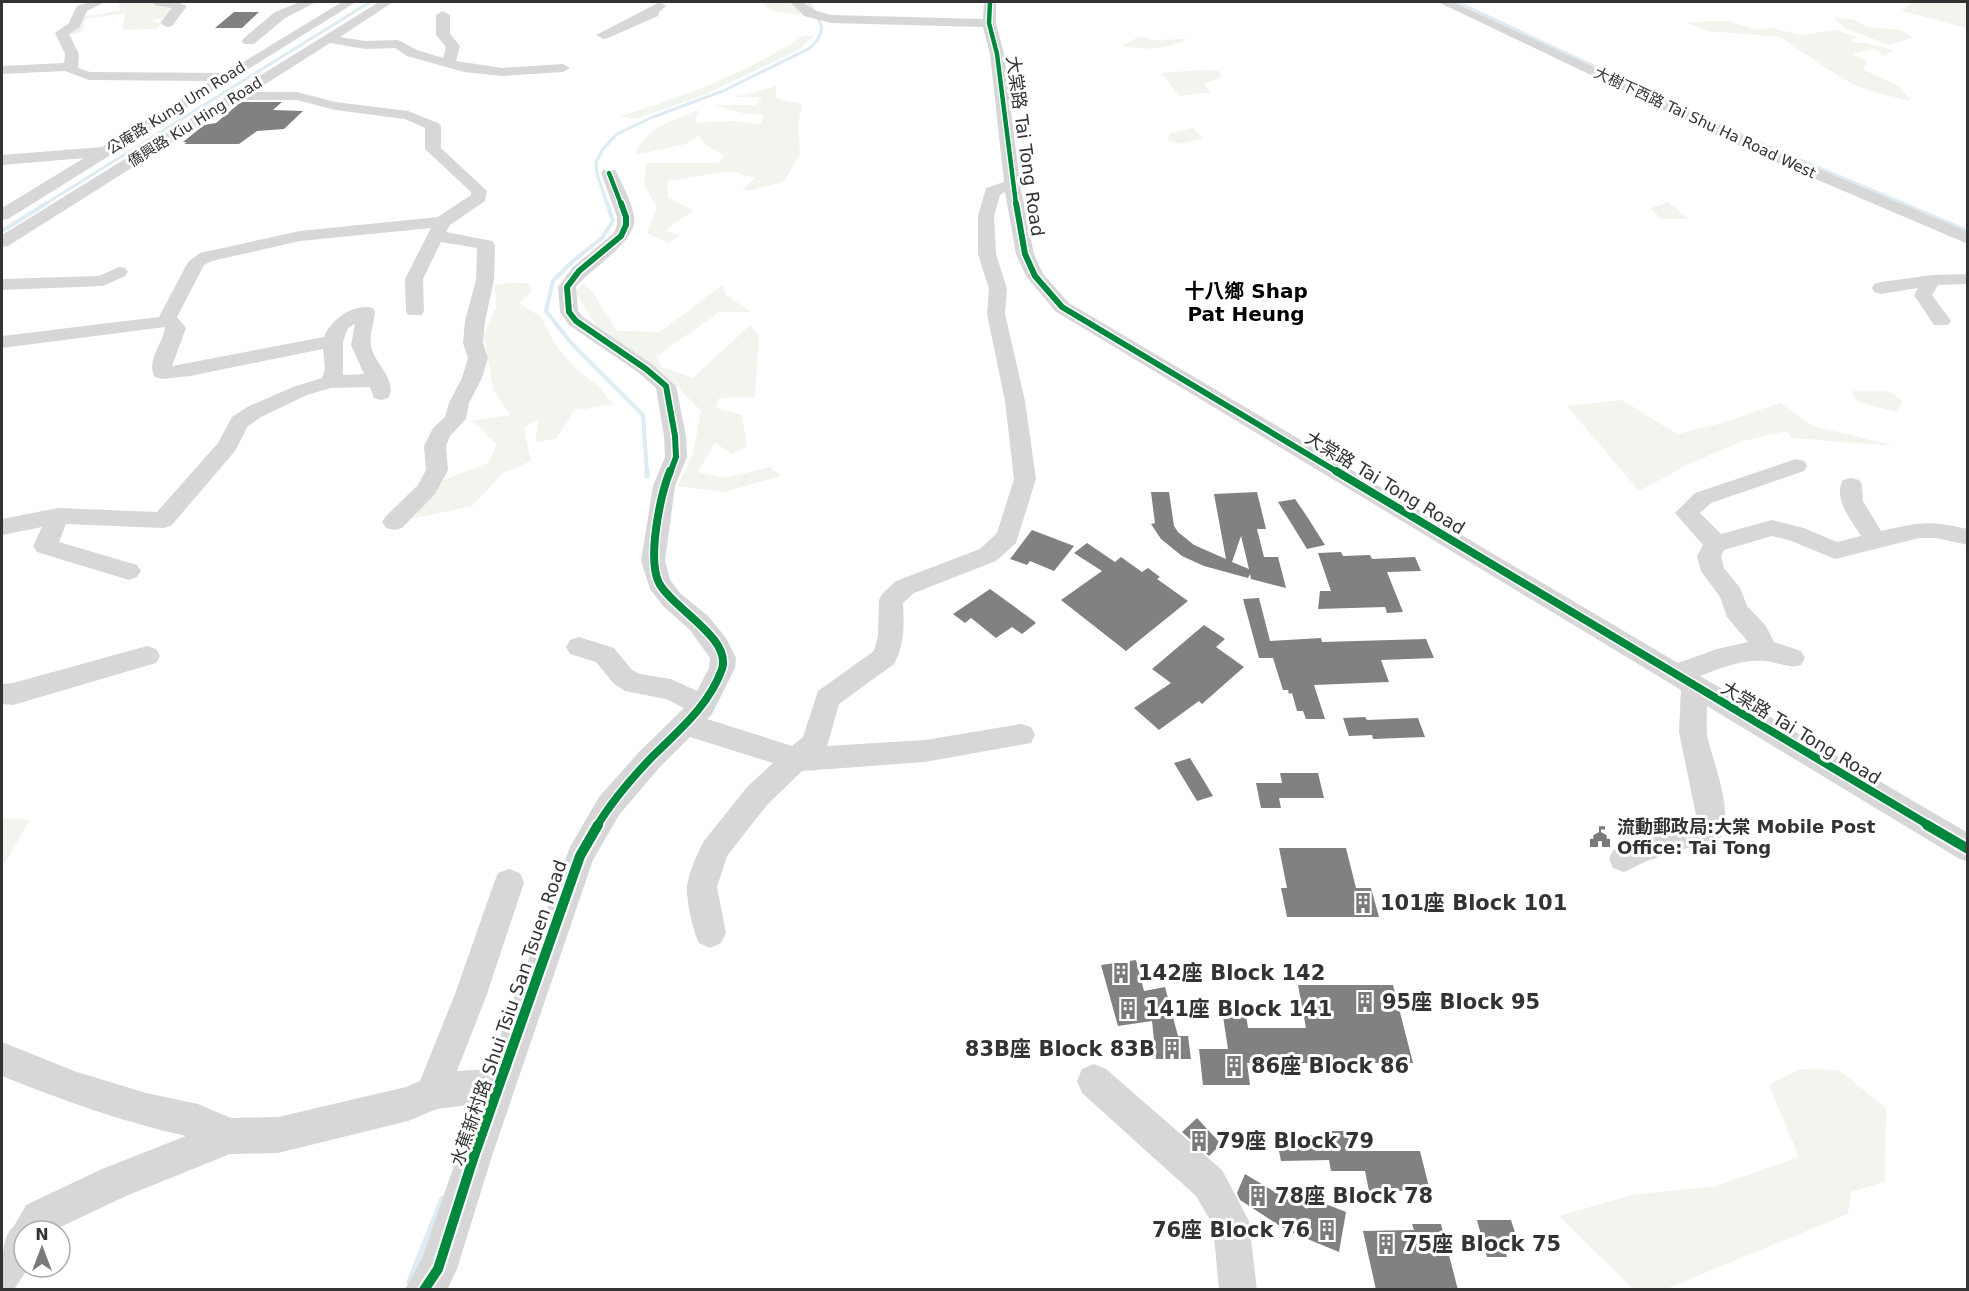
<svg xmlns="http://www.w3.org/2000/svg" width="1969" height="1291" viewBox="0 0 1969 1291" font-family="'DejaVu Sans','Noto Sans TC',sans-serif">
<style>
.green{fill:#f1f5ed}
.lines{fill:none;stroke-linecap:round;stroke-linejoin:round}
.stream-far3{stroke:#ddebf3;stroke-width:3}
.stream-far2{stroke:#ddebf3;stroke-width:4}
.stream-far1{stroke:#ddebf3;stroke-width:5}
.stream{stroke:#ddebf3;stroke-width:7}
.building{fill:#818181;fill-rule:evenodd}
.minor{fill:#d7d7d7;fill-rule:evenodd}
.cycleway-far3-casing{stroke:#fff;stroke-width:7}
.cycleway-far2-casing{stroke:#fff;stroke-width:9}
.cycleway-far1-casing{stroke:#fff;stroke-width:11}
.cycleway-casing{stroke:#fff;stroke-width:14}
.cycleway-far3{stroke:#00873e;stroke-width:4.5}
.cycleway-far2{stroke:#00873e;stroke-width:6}
.cycleway-far1{stroke:#00873e;stroke-width:8}
.cycleway{stroke:#00873e;stroke-width:10}
.labels{text-anchor:middle;stroke-width:6;stroke-linejoin:round;paint-order:stroke}
.far-street-label{font-size:15px;fill:#333;stroke:#fff}
.street-label{font-size:18px;fill:#333;stroke:#fff}
.poi-label{font-size:18px;font-weight:bold;fill:#333;stroke:#fff;text-anchor:start}
.far-district-label{font-size:20px;font-weight:bold;fill:#000;stroke:#fff}
.near-poi-label{font-size:21px;font-weight:bold;fill:#333;stroke:#fff;text-anchor:start}
</style>
<rect width="100%" height="100%" fill="#fff"/>
<path class="green" d="M119,2H152L174,7L165,18L152,20L161,24L156,29L122,30L125,13L86,19L81,32L69,35L70,18L120,11Z
M761,2H792L801,15L772,11Z
M1913,2H1967V28L1901,11Z
M1834,18L1853,19L1867,27L1901,30L1913,38L1889,45L1845,28Z
M1711,21H1729L1756,30L1772,28L1800,35L1836,30L1859,38L1851,39L1855,43H1866L1893,50L1884,56L1874,49L1852,54L1866,61L1864,70L1899,86L1911,101L1869,91L1843,79L1780,37L1708,31L1687,23Z
M803,36H814L798,50L704,95L635,119L620,116C683,97 747,73 803,36Z
M1140,36L1152,40L1187,39C1168,50 1144,50 1122,46Z
M1202,70L1219,71L1222,77L1204,84L1211,92L1179,96L1161,73Z
M777,86L775,98L802,104L798,125L800,155L783,182L748,191L742,190L755,178L731,171L667,181L668,198L694,210L664,231L680,235L669,243L647,233L657,207L644,185L646,163H719L725,156L706,145L699,136L686,144L635,155C646,127 672,121 698,110L695,123L731,121L760,124L764,115L742,113L714,105H757L762,97H735Z
M1193,128L1203,138L1180,144L1167,141L1170,133Z
M1668,202L1689,219H1661L1651,208Z
M512,283H527L532,291L519,303L541,317L555,344L574,367L598,386L613,404L584,409H575L556,439L535,442L539,419L524,428L531,461L502,474L472,506L410,519L441,481L488,463L497,445L472,421L510,415L493,389L484,335L496,307L495,285Z
M583,283L593,293L617,331L660,332L722,285L726,295L751,312H719L656,357L662,367L693,378L750,325L759,336L755,397L719,398L716,408L742,415L747,446L732,454L715,443L698,472L724,478L770,467L781,476L725,492L677,486L693,454L701,411L676,385L599,329L575,293Z
M1851,391H1889L1903,402L1896,412L1858,402Z
M1622,400L1677,434L1725,422L1780,403L1813,426L1895,446L1792,438L1786,431L1743,441L1689,464L1639,491L1567,406Z
M2,818L30,820L2,867Z
M1800,1069L1839,1070L1886,1108L1885,1182L1851,1192L1848,1214L1666,1289H1633L1559,1216L1636,1194L1713,1187L1799,1157L1769,1085Z"/>
<g class="lines">
<path class="stream-far3" d="M1457,2L1750,139L1905,204
M45,204L370,2
M607,204L597,174L596,162L603,149L617,134L653,117L723,91L810,48C830,30 820,21 808,2"/>
<path class="stream-far2" d="M607,203L613,221L602,238L573,261L553,281L546,311L573,345L643,415L647,473
M1901,203L1968,231
M2,231L47,203"/>
<path class="stream-far1" d="M647,476V471"/>
<path class="stream" d="M410,1282L443,1199"/>
</g>
<path class="building" d="M234,12H259L242,28H215Z
M241,102H282L273,110L303,111L284,129L257,131L239,144H184L187,142H183L204,125L216,123Z
M1151,492H1169L1174,526L1178,532L1194,545L1226,559L1214,494L1257,492L1266,529H1257L1264,557H1278L1286,588L1251,579L1250,574L1248,578L1204,566L1182,556L1161,539L1151,524L1155,523ZM1241,536L1249,569L1232,562Z
M1295,499L1306,515L1325,545L1307,549L1278,502Z
M1032,530L1074,546L1054,571L1030,561L1027,565L1010,559Z
M1087,543L1115,562L1121,557L1142,572L1148,568L1160,577L1157,579L1188,601L1126,651L1061,600L1102,571L1074,553Z
M1341,552L1343,556L1370,555L1372,559L1415,557L1421,571L1387,572L1403,612L1387,613L1385,607L1318,609L1320,591H1331L1318,553Z
M990,589L1034,621L1036,623L1022,634L1012,627L996,638L971,618L965,623L953,614Z
M1259,598L1270,641L1321,638L1322,642L1426,639L1434,658L1381,660L1389,682L1314,685L1325,719H1306L1303,711H1297L1292,693L1289,694L1288,690H1283L1273,658H1259L1243,599Z
M1204,625L1225,639L1216,647L1244,667L1202,704L1199,701L1159,730L1134,708L1171,683L1152,669Z
M1365,717L1367,720L1418,718L1425,737L1373,739L1372,735L1349,736L1343,718Z
M1190,758L1201,776L1213,796L1197,801L1174,763Z
M1280,773H1318L1324,798H1279L1281,808H1261L1256,783H1282Z
M1279,848H1346L1356,888H1371L1379,917H1287L1281,888H1287Z
M1136,960L1144,991L1165,987L1178,1036H1188L1191,1059H1156L1152,1021L1118,1026L1101,965Z
M1298,985H1393L1413,1063H1247L1250,1085H1203L1199,1049H1228L1221,1003H1244L1248,1028H1306Z
M1197,1118L1221,1144L1209,1156L1182,1132Z
M1323,1131H1347L1351,1151H1420L1430,1191H1369L1365,1171H1331L1329,1160L1281,1161L1276,1136L1324,1135Z
M1245,1174L1293,1203L1295,1192L1346,1212L1339,1252L1288,1231L1240,1200L1237,1193Z
M1477,1220H1511L1518,1242H1503L1507,1257H1487Z
M1412,1224H1441L1458,1290H1376L1363,1231L1414,1230Z"/>
<g class="lines">
<path class="minor" d="M89,2H105L87,11L79,28L69,34L79,54L78,68L90,72L225,73L342,2H356L8,219L2,220V208L84,158L2,165V155L102,147L211,81L89,80L65,71L2,74V66L64,63L65,54L55,33L69,23L77,6Z
M153,2H177L187,6L172,26L167,27L160,23L172,8L154,5Z
M300,2H316L285,18L254,44H244L242,41L244,38L275,12Z
M379,2H393L340,37L365,41L398,40L417,50L443,58L446,47L436,35V15L443,11L450,15V34L460,46L456,61L502,68L563,64L570,68L563,72L502,76L464,72L407,56L395,48L365,49L330,43L253,92H297L335,102L408,111L438,123L441,126V148L487,191L485,201L450,225L446,232L492,241L495,245L494,280L485,321L483,343L488,358L482,378L469,403L466,419L450,436L446,446L448,470L435,494L402,528L394,530L386,528L382,522L386,516L418,485L426,470L424,446L433,428L445,417L449,403L462,378L468,358L463,343L465,321L476,280L477,248L441,242L423,279L424,311L422,315H408L406,311L405,279L431,228L300,241L212,261L204,265L177,317L186,328L172,366L324,337C331,320 353,303 373,308L375,312C374,322 369,336 371,346C374,363 399,382 388,398L381,400L374,398L370,387L331,388L307,395L261,417L248,426L235,451L171,526L163,528L66,524L59,542L137,565L141,571L137,577L129,580L37,552L33,546L42,527L2,535V519L58,508L157,512L218,443L232,417L247,407L293,387L322,378L325,369L323,349L190,376L162,379L155,377C145,362 164,342 165,327L2,348V336L159,317L188,262L200,253L300,231L438,217L471,195V192L425,149V128L405,119L335,110L297,100H239L8,246L2,247V235ZM355,324L351,345L364,374L343,375V341L348,328Z
M660,2L666,6L659,12L658,16L608,38L603,39L596,35Z
M790,2H803L814,10L831,15L983,19L984,2H996V23L1004,54L1020,184L1034,254L1043,274L1069,303L1678,663L1717,649L1748,642L1727,617L1720,597L1701,571L1697,556L1703,545L1675,513L1695,493L1796,459L1804,461L1807,466L1804,471L1711,503L1700,513L1721,534L1772,520L1804,528L1837,542L1861,536C1852,521 1832,498 1843,480L1851,478L1859,480L1862,485L1863,501L1881,531C1920,522 1928,520 1968,529V545L1936,538H1919L1835,559L1789,540L1772,536L1724,550L1721,556L1724,568L1740,588L1747,606L1766,626L1774,642L1801,651L1805,658L1801,665C1788,669 1778,662 1765,661C1742,659 1721,668 1700,676L1968,833V862L1958,858L1707,706C1707,716 1706,726 1707,735C1713,764 1734,809 1721,837L1647,861L1624,872L1613,868L1609,859L1613,850L1628,842L1697,820L1679,732L1681,690L1055,311L1026,276L1016,254L1005,192L1000,195L994,216L996,254L1007,289L1005,314L1025,401L1036,479L1016,543L996,561L914,593L903,603C904,625 905,644 894,664L839,704L827,746L925,740L1021,724L1031,727L1035,735L1031,743L925,762L802,771L767,805L727,856L717,887L726,933L721,943L710,948L699,943C693,931 686,900 687,886C689,872 697,854 704,841L747,787L773,763L690,737L659,768L619,815L593,860L492,1156L457,1269L447,1290H405L422,1259L475,1104L437,1109L408,1121L278,1153L230,1154L126,1196L52,1231H24V1267H29L15,1288L2,1290C2,1270 0,1237 14,1226L26,1205L102,1169L186,1136C122,1122 62,1100 2,1076V1042L74,1071L146,1093L198,1104L231,1118L278,1117L406,1087L420,1081L455,994L494,883L498,873L509,869L520,873L524,883L487,994L457,1071L488,1069L570,847L599,797L639,752L684,708L666,699L625,691L614,684L596,662L570,654L566,647L570,640L579,637L614,648L632,670L640,674L671,679L697,691L709,668L710,658L690,630L663,606L650,589L641,561L653,486L665,457L664,436L656,388L639,373L569,325L560,312L558,287L573,267L614,233L617,225V217L601,173L603,170H615L617,173C623,187 632,202 634,217C639,240 590,269 576,287L578,311L583,317L653,365L676,386L686,436L687,457L675,486L665,561L670,580L681,594L708,616L726,638L736,658L735,668L712,714L707,719L792,746L803,737L818,691L874,651L878,636L879,600L882,594L896,581L980,549L997,533L1014,479L1005,401L987,314L989,289L978,254V216L986,188L1004,182L990,54L983,27L831,23L804,16Z
M1438,2H1453L1762,145L1968,232V244L1750,151Z
M119,267L125,268L128,272L125,276L103,286L2,290V279L99,276Z
M1968,274V284L1938,285L1932,295L1951,321L1948,325H1934L1914,295L1918,288L1881,294L1874,292L1872,288L1874,284L1881,282L1932,275Z
M147,646L156,649L160,656L156,663L13,705L2,704V684L13,683Z
M1094,1064L1106,1069L1222,1170L1249,1221L1257,1290H1219L1213,1225L1196,1196L1082,1093L1077,1081L1082,1069Z"/>
<defs>
<path id="cycleway-far3" d="M990,2L989,23L997,54L1016,204
M609,173L621,204"/>
<path id="cycleway-far2" d="M621,203L626,217V225L621,236L579,271L567,287L569,312L576,321L646,369L666,386L675,436L676,457L670,473
M1016,203L1025,254L1035,276L1062,307L1339,473"/>
<path id="cycleway-far1" d="M1336,471L1930,826
M597,826C612,801 631,779 651,758C678,731 709,706 722,669C732,638 672,608 659,583C647,559 660,496 670,471"/>
<path id="cycleway" d="M1927,825L1968,849
M424,1290L438,1269L474,1156L580,856L598,825"/>
</defs>
<use href="#cycleway-far3" class="cycleway-far3-casing"/>
<use href="#cycleway-far2" class="cycleway-far2-casing"/>
<use href="#cycleway-far1" class="cycleway-far1-casing"/>
<use href="#cycleway" class="cycleway-casing"/>
<use href="#cycleway-far3" class="cycleway-far3"/>
<use href="#cycleway-far2" class="cycleway-far2"/>
<use href="#cycleway-far1" class="cycleway-far1"/>
<use href="#cycleway" class="cycleway"/>
</g>
<defs>
<symbol id="civic-bare" viewBox="-9 -9 18 18"><path d="M-.6-6.5H3V-4.5H.6V-3L4-1V1h2V6H-6V1h2V-1L-.6-3ZM-1.2 2.5V6h2.4V2.5Z" fill="#7a7a7a" stroke="#fff" stroke-width="2.5" paint-order="stroke"/></symbol>
<symbol id="building-bare" viewBox="-9 -9 18 18"><path d="M-4-6H4V6H1V3H-1V6H-4ZM-2.5-4.3h1.7v1.8h-1.7ZM.8-4.3h1.7v1.8H.8ZM-2.5-1h1.7V.8h-1.7ZM.8-1h1.7V.8H.8Z" fill="#7a7a7a" stroke="#fff" stroke-width="2.5" paint-order="stroke"/></symbol>
</defs>
<g fill-rule="evenodd">
<use href="#civic-bare" x="1585" y="822" width="30" height="30"/>
<use href="#building-bare" x="1348" y="888" width="30" height="30"/>
<use href="#building-bare" x="1106" y="958" width="30" height="30"/>
<use href="#building-bare" x="1350" y="987" width="30" height="30"/>
<use href="#building-bare" x="1113" y="994" width="30" height="30"/>
<use href="#building-bare" x="1157" y="1034" width="30" height="30"/>
<use href="#building-bare" x="1219" y="1051" width="30" height="30"/>
<use href="#building-bare" x="1184" y="1126" width="30" height="30"/>
<use href="#building-bare" x="1243" y="1181" width="30" height="30"/>
<use href="#building-bare" x="1312" y="1215" width="30" height="30"/>
<use href="#building-bare" x="1371" y="1229" width="30" height="30"/>
</g>
<g class="labels">
<g class="far-street-label">
<text transform="translate(176 108) rotate(-32)" y="5">公庵路 Kung Um Road</text>
<text transform="translate(195 122) rotate(-32)" y="5">僑興路 Kiu Hing Road</text>
<text transform="translate(1705 123) rotate(25)" y="5">大樹下西路 Tai Shu Ha Road West</text>
</g>
<g class="street-label">
<text transform="translate(1025 146) rotate(82)" y="6">大棠路 Tai Tong Road</text>
<text transform="translate(1385 483) rotate(31)" y="6">大棠路 Tai Tong Road</text>
<text transform="translate(1801 733) rotate(31)" y="6">大棠路 Tai Tong Road</text>
<text transform="translate(509 1013) rotate(-71)" y="6">水蕉新村路 Shui Tsiu San Tsuen Road</text>
</g>
<g class="poi-label">
<text x="1617" y="833">流動郵政局:大棠 Mobile Post<tspan x="1617" dy="21">Office: Tai Tong</tspan></text>
</g>
<g class="far-district-label">
<text x="1246" y="298">十八鄉 Shap<tspan x="1246" dy="23">Pat Heung</tspan></text>
</g>
<g class="near-poi-label">
<text x="1380" y="910">101座 Block 101</text>
<text x="1138" y="980">142座 Block 142</text>
<text x="1382" y="1009">95座 Block 95</text>
<text x="1145" y="1016">141座 Block 141</text>
<text x="1155" y="1056" text-anchor="end">83B座 Block 83B</text>
<text x="1251" y="1073">86座 Block 86</text>
<text x="1216" y="1148">79座 Block 79</text>
<text x="1275" y="1203">78座 Block 78</text>
<text x="1310" y="1237" text-anchor="end">76座 Block 76</text>
<text x="1403" y="1251">75座 Block 75</text>
</g>
</g>
<rect width="1969" height="1291" fill="none" stroke="#333333" stroke-width="6"/>
<g transform="translate(42 1249)"><circle r="28" fill="#ffffff" stroke="#adadad" stroke-width="1.5"/>
<path d="M0-4.5L10 22L0 15L-10 22Z" fill="#7a7a7a"/>
<text y="-9" font-size="16" font-weight="bold" text-anchor="middle" fill="#333333">N</text>
</g>
</svg>
